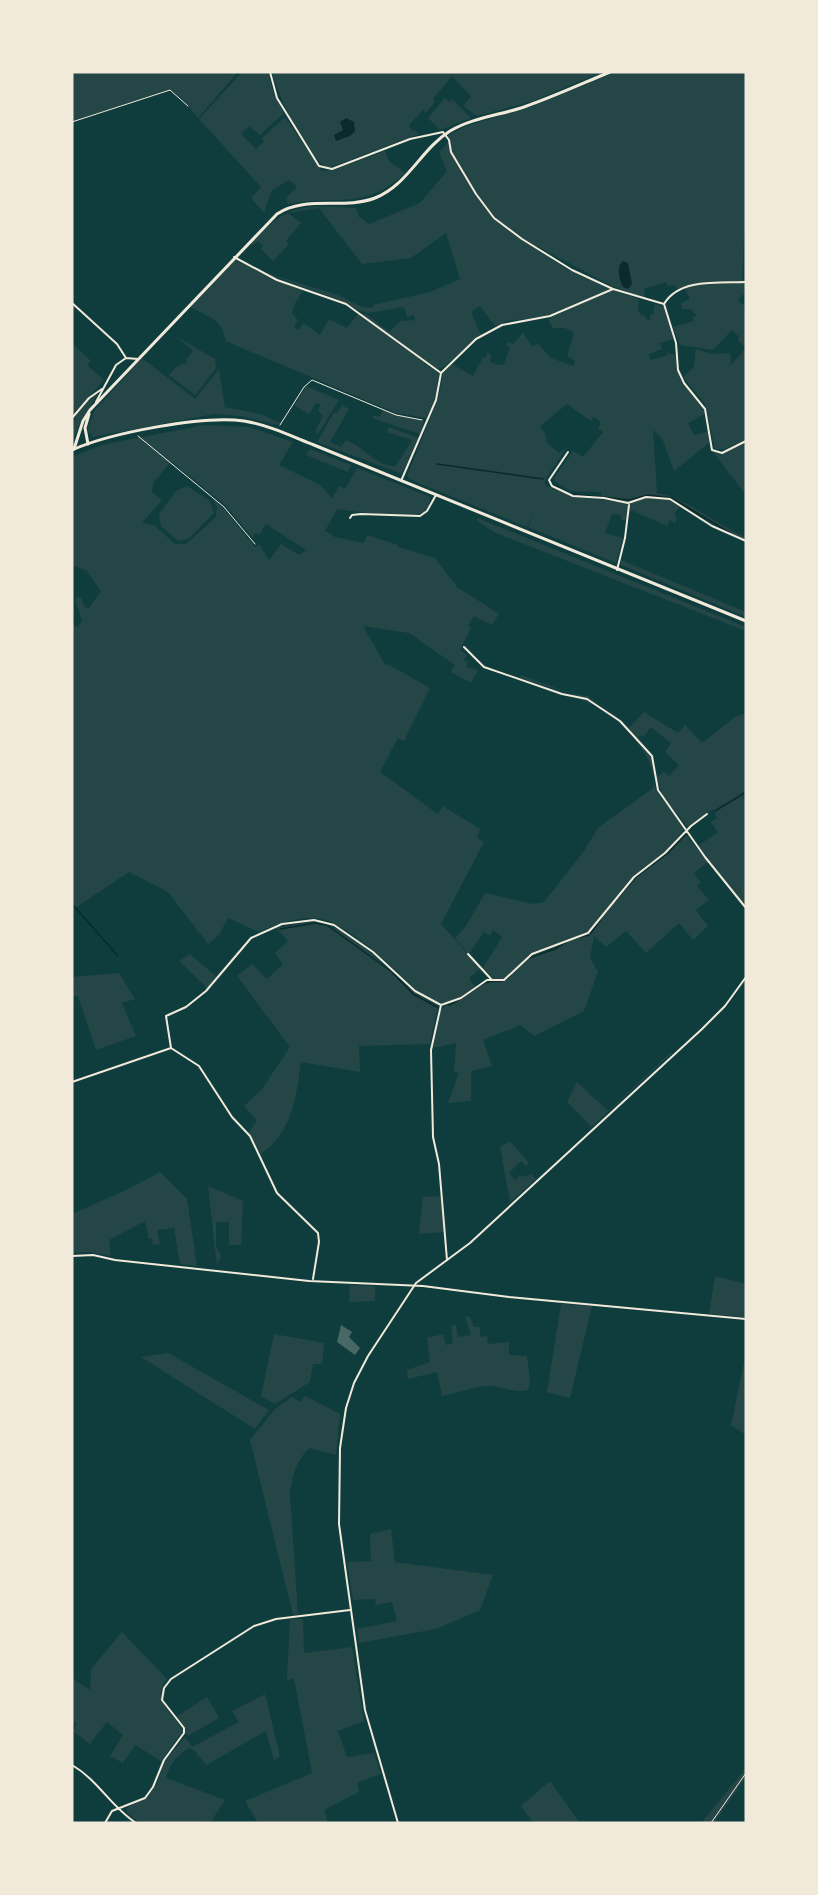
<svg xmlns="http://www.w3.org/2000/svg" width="818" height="1895" viewBox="0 0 818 1895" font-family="Cabin,sans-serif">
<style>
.green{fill:#244646;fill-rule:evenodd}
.water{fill:#0a2a2b}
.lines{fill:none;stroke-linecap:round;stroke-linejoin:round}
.stream{stroke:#0a2a2b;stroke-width:1.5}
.building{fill:#486865}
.path{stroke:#f1e9da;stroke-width:1}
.minor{stroke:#f1e9da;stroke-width:2}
.tertiary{stroke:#f1e9da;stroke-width:2}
.secondary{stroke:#f1e9da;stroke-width:3}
.primary{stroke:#f1e9da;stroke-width:3}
</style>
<rect width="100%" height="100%" fill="#0f3d3e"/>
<path class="green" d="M72,72H238L198,118L185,101L171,90L72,122Z
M242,72H268L272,88L284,113L260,135L249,126L241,134L256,149L264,141L262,138L285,117L322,171L333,170L385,151L389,161L405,173C364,212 336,194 288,204L286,198L297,187L289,180L272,190L264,213L251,198L261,187L199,119Z
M272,72H602L533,101L477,116L463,106L471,96L452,76L433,99L435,102L426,113L423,110L409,125L413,132L415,130L419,134L328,168C308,160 277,94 272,72Z
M616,72H746V237L744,238L742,280H746V292L738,300L746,307V440L724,449H715L705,404L683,377L694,367L696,349L711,354L730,353L731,365L746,348L738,341L739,337L732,330L713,350L680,345L673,327L694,321L693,317L697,316L691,309H682L681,303L690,299L685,289L679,291L674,285L668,286L666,282L644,289L645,299L610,285L537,246L536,249L564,268L610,289L546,316L508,321L495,326L480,306L471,312L481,335L444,367L438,369L418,358L439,374L436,396L426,418L396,413L230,343L226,341C222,319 209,317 190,307L235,260L303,291L294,305L292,314L298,320L294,327L299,330L303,323L320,335L329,319L347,328L358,314H366L389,332L401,321L415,320L414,315L407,317L404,307L368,313L360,311L339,300L263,272L338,295L362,307L373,308V305L430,292L460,279L446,233L411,258L362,264L319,208L288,213L301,223L286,241L289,244L273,261L261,249L263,246L258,241L253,245L251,243C288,203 303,205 356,208L359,217L369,224L420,203L447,171L439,152L448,143L447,136L466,126L530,107Z
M445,98L450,102L452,99L471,118L440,130L428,118Z
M612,290L639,299L638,312L646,317L647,320H650V315L653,314L655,304L666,308L674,339L660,343L662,349L649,354L650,360L666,356L667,353L675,355L681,380L706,413L688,423L694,435L709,431V443L674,471L662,438L653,430L657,493C687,498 716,525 746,537V540L712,524L682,503L684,506L683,509L679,507L674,515L677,518L675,523L670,520L667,526L631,510L626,520H621V515L612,514L605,533L623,538L616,563L528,527L535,510L527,527L409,479L407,476L438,399L443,373L452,364L473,376L483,357L486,358L487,352L491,355L490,362L499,365L504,364L510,348L506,345L508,342L513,344L523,333L532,346L538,344L551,358L573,366L575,361L567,356L574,333L565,328H553L548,319ZM567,404L591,421L594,417L601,422L598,428L603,432L583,457L573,451L554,478L555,481L570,491L601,492V496L620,498V502L571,496L545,485V480L568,446L559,453L547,443L545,433L540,426Z
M177,337L215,359L216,368L195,395L169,375L176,367L188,362L186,360L193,351Z
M72,343L91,361L87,365L104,380L72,415Z
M142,358L195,399L219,369L225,407L260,414L281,423L278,425L241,416L214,414L93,437L87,430L95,410Z
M306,386L339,400L318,434L315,431L323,416L318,411L321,404L316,403L309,414L294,405Z
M97,394L72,440C72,419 78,403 97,394Z
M342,405L349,409L330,442L341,447L346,440C358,445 366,453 376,460C381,464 389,465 395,467L412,440L387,432L389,427L418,438L402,474L317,442L334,412L337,413Z
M383,410L423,421L424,424L420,434L372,418L374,415L379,417Z
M204,425L250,427L293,442L279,465L320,485L332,498L340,486L345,489L357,468L430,497C430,502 428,510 422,513C410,518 351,512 337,509L325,531L335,537L364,543L367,535L398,545V547L435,558L457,587L499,614L492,625L474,616L468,626L471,628L460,650L467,655L464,660L468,662L466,667L478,670L471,683L451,672L455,665L409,633L363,626L386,666L388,664L430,688L404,741L398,738L380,772L438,814L443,806L480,829L477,838L484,842L441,924L481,968L469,978L476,988C466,994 455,1003 443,1003C425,1002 409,983 398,972C381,956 344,924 322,919C303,915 277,923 259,932L228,918L219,935L208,944L168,892L129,872L75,908L72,905V625L78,627L82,620L75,600L77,597H81L84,606L88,609L101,591L87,571L72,565V457L101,445ZM171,461L226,506L253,538L255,533L259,535L266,524L306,550L299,555L281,544L269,560L259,544L255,547L224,509L213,499L217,508L216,517L186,544H175L154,525L142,523L162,500L152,492L154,479L156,480Z
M746,442V495L713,452L720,455Z
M310,449L351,465L348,472L306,455Z
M187,486L210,501L214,513L188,539L178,541L161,526L159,514L176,491Z
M478,518L746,627V631L496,533L477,521Z
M621,560L746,612V617L621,565Z
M521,675L569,693L588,696L629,728L644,712L678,733L685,725L702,743L735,717L746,713V794L742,797L746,801V906L698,846L718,832L711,822L717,818L713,809L688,827L663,797L657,777L664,772L669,776L679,765L665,752L671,743L651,727L643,737L640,735L638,738L616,716L592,700L520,678Z
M578,699C600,699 644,739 652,759C656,768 652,778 655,787C661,803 678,813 685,828L666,852L635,875L590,930L552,948L531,954L504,979L496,981L483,968L502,937L493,930L490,936L484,932L469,954L455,938L466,926L485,893L533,904L544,902L584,851L598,828L653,788C661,754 608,706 578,699Z
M685,834L708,862L694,873L701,883L697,886L709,900L696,910L708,926L693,940L679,923L646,953L626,931L606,947L594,936L590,958L598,972L584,1011L534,1036L521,1025L483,1040L492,1066L471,1071V1101L448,1103L459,1073L454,1072L456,1043L432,1048L441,1009L485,982L503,981L533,955L553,949L570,939L590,933L636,876L665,855Z
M316,921C355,930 383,967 413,991C420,997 430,1001 438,1005L430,1044L359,1046L360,1072L301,1062C296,1098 292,1132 261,1154L249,1132L257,1121L244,1106L262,1089L290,1047L237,976L252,964L267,979L283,964L275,953L288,941L276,928Z
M190,954L217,977L207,988L179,961Z
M119,973L135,999L122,1003L136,1036L96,1050L78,996H72V977Z
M671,1052L672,1053L587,1131L591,1126L567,1102L577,1082L608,1111Z
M510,1141L529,1163L526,1166L521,1161L509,1173L515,1180L521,1175L524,1177L532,1174L536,1179L508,1204L510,1201L500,1147Z
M160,1172L187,1199L197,1266L180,1264L174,1228L157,1230L160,1244L153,1245L152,1238L149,1239L145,1221L109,1240L111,1256L88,1252L72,1253V1214L124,1191Z
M208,1186L243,1201L241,1245H229V1222H216V1246L221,1256L217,1266Z
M441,1196L444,1232L419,1234L423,1197Z
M715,1276L746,1284V1317L709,1314Z
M350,1285L375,1286V1301L349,1302Z
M561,1304L592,1306L570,1398L547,1392Z
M465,1316L470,1317L474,1327H480V1337L487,1336L488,1344L509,1342V1355L527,1356L530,1381L528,1390C516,1394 502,1386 490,1386C474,1386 457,1393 442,1396L437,1372L408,1379L407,1370L430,1362L427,1338L443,1334L446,1345L453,1343L451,1326L456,1325L458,1337L471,1335Z
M274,1334L324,1343L322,1364H313L310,1382L275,1404L261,1396Z
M168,1353L269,1410L255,1429L141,1357Z
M746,1353V1435L731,1425Z
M305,1396L340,1414L336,1455L309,1448C295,1463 292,1476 290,1495L298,1614L293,1615L250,1440L275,1409L292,1397L300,1402Z
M391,1529L395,1562L493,1575L480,1610L436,1629L359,1643L357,1629L397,1621L392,1602L376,1605L375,1599L353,1600L347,1562L371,1561L370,1534Z
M290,1619H303L304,1653L352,1647L364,1721L338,1731L347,1757L374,1753L381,1774L357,1783L359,1792L324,1810L328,1823H258L245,1801L312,1773L294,1678L288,1681L287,1676Z
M122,1632L167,1679C150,1700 174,1713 183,1731L161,1761L135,1745L123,1763L110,1756L123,1735L107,1722L90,1744L73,1731L77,1723L72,1721V1678L90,1690L91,1669Z
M265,1694L280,1756L274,1760L266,1731L206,1765L195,1751L189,1748C176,1756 170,1763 166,1778L225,1800L210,1823L204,1821L203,1823H140L127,1813V1808L150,1793L157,1784L165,1761L185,1737L192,1747L239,1722L232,1711Z
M207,1697L219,1718L188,1736L176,1717Z
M746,1768V1777L714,1823H701Z
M550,1781L580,1823H533L521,1806Z"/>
<path class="water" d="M346,118L354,122L355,131L350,136L336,141L334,135L343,130L340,122Z
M623,261L628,263L632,284L628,289L623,287C619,280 616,266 623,261Z"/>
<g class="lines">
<path class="stream" d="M437,464L543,479
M552,484L559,488
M571,494L629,500L648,495L672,498L732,534
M715,811L746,792
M615,901L636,877L668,853L685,835
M72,904L118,956
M280,929L315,923L327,925L392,972L413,994L437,1007
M591,933L601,919
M576,938L589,935
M529,958L555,949L566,942
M449,1005C463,1000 476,985 488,982C498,980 502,984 511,975"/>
</g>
<path class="building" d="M341,1325L352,1332L349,1337L360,1348L355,1355L337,1342Z"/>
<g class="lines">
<path class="path" d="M72,122L170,90L188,106
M280,425L304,387L312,380L396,415L422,420
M138,436L224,507L255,544
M711,1823L746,1773"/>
<path class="minor" d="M270,72L277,98L319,166L332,169L410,139L443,132L449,140L451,152L476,194L494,218L522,239L572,270L613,289
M234,257L277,280L346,304L441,373
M72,303L117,344L126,358
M664,304L676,343L678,370L684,383L705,409L712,450L722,453L746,441
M664,304C679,278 719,283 746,282
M126,358L138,359
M96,402L116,365L126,358
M72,418L89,398L102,389
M568,452L549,480L552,486L573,496L604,498L628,503L646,497L670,499L712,526L746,541
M401,481L436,400L441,373L476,339L502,325L550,316L613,289L664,304
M350,518L352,515L361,514L420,516L427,511L436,495
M617,570L625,538L629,505
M464,647L484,667L562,694L587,699L620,721L652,756L658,790L705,857L746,908
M468,954L492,980
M441,1005L461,998L487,980H504L532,954L588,933L634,877L665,853L691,826L707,814
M441,1005L431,1050L433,1137L439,1164L447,1260
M72,1082L171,1048
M72,1256L93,1255L115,1260L309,1281L423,1286L509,1297L746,1319
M313,1279L319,1242L318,1233L277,1193L250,1136L232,1117L199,1066L171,1048L166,1016L186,1007L206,991L251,938L282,924L314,920L334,925L373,952L415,991L441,1005
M72,1765C98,1780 111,1807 136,1823
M105,1823L112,1811L145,1798L153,1787L164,1760L184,1733V1728L162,1700L164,1688L171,1679L254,1626L276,1619L350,1610"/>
<path class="tertiary" d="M398,1823L365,1710L339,1524L340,1448L346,1408L354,1383L368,1356L416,1283L470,1243L702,1029L725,1006L746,977"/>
<path class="secondary" d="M88,444L85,428L89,414
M74,449L83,421L90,410L277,214C305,195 344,210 375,198C408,185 421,149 450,131C472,118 500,115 524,107C553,97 581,84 610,72"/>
<path class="primary" d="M72,450C110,433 203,415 244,421C268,425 291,436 314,445L746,621"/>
</g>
<rect width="818" height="1895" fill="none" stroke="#f1e9da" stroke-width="147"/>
</svg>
